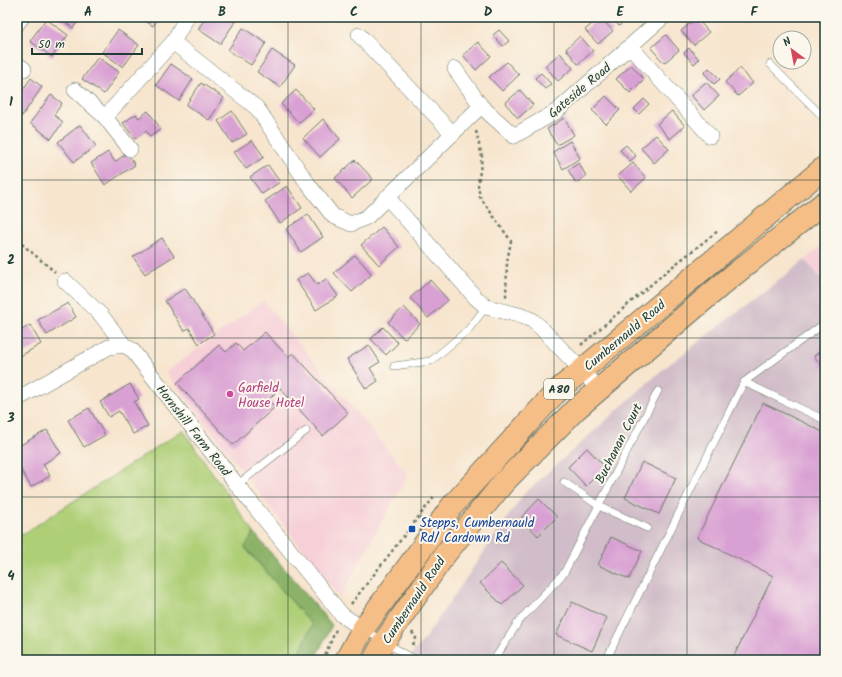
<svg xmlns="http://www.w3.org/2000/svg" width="842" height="677" viewBox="0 0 842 677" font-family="Kalam,sans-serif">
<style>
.built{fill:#f6cfd7}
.industrial{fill:#d1bdc9}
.green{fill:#afcf77;stroke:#678656}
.forest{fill:#8bb268;stroke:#55784e}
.building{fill:#d9a0d3}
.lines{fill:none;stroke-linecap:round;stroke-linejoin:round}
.service-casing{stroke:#6b786a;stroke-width:8}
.minor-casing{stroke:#6b786a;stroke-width:16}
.primary-casing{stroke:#6b786a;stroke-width:24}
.path{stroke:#6b786a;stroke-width:2.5;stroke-dasharray:3 3;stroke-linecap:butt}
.service{stroke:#fff;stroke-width:7}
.minor{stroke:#fff;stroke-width:15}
.primary{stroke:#f6be87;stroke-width:22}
.grid{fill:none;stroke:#1f3d34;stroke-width:1;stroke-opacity:0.55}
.hotel-dot{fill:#d1479c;stroke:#fbf7ec;stroke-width:1.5}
.transit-dot{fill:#1a4fb4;stroke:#fbf7ec;stroke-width:1.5}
.labels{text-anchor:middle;stroke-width:4;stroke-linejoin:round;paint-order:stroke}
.shield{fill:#fbf7ec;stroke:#61756b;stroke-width:1}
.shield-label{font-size:12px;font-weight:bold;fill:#1f3d34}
.street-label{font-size:13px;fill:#1f3d34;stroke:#fbf7ec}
.hotel-label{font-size:13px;fill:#b23c85;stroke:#fbf7ec;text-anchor:start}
.transit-label{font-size:13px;fill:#164399;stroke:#fbf7ec;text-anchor:start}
.neatline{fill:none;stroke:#1f3d34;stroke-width:1.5}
.grid-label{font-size:13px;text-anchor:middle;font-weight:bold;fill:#1f3d34}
</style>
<rect width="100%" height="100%" fill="#fbf7ec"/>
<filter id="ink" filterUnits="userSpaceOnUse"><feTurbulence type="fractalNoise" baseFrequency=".025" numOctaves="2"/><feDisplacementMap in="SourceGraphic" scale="8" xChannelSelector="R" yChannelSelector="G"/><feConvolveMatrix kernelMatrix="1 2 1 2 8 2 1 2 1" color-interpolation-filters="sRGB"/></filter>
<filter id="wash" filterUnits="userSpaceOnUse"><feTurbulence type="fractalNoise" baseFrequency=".012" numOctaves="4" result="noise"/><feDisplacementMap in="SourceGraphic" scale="16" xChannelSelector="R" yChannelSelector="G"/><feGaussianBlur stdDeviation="0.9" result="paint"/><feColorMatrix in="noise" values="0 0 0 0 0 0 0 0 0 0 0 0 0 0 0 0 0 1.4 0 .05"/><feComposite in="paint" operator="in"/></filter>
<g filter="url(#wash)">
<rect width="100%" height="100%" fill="#f7e5ce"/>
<path class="built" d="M825,242V284L805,260Z
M263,301L408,474L340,598L166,372Z"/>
<path class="industrial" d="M805,260L825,284V660H407L423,641L523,495L662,370Z"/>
<path class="green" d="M183,430L254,533L245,548L313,625L296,660H17V538Z"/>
<path class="forest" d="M254,533L332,625L314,660H296L312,625L245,547Z"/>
<g id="blocks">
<path class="building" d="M58,17H81L73,28Z
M140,17H159L153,26Z
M206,17H228L235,22L220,44L198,29Z
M600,17L613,31L598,44L585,30Z
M611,17H629L619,26Z
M742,17H774V18L743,21Z
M696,18L709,32L694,45L681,31Z
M46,19L68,35L52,57L30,41Z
M243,28L266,43L251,65L228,50Z
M118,30L139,45L123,67L102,52Z
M499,30L509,41L503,46L493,35Z
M666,35L679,50L664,63L651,48Z
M580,36L593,51L578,64L566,49Z
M478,42L491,56L476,70L463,55Z
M689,48L699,59L694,64L684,53Z
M272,50L295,65L280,87L257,72Z
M560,53L573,68L558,81L545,66Z
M98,57L119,72L104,94L82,79Z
M507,62L519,75L502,91L489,77Z
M171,64L193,79L179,101L156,85Z
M631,65L644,79L630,93L616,79Z
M709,68L720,79L714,84L704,73Z
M740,68L753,83L738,96L725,82Z
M541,73L551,84L545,89L535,78Z
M31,78L42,87L22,116L17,112V87L22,91Z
M706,82L719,96L704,110L691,95Z
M201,83L224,98L209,120L186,105Z
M296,90L314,109L299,123L281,104Z
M520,90L533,105L518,118L505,103Z
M51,95L62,103L54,115L63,122L51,139L30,123Z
M606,96L620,110L606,124L592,110Z
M644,99L649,104L639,114L634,109Z
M148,111L161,129L150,137L146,131L135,139L123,123L136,114L139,118Z
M232,111L247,134L232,143L218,121Z
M672,111L685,126L670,139L657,124Z
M564,118L574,135L557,145L547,129Z
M323,119L340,139L320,157L303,138Z
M80,125L96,146L74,162L58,142Z
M656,135L669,149L654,163L641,148Z
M252,140L264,157L246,169L234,152Z
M570,141L580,158L563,169L553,152Z
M626,145L636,156L630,161L620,150Z
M108,152L115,162L127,153L135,165L105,185L91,163Z
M355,160L373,179L352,198L335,178Z
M579,163L586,176L576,183L568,170Z
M633,163L646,178L631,191L618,176Z
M268,165L280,182L262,194L250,177Z
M287,186L302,208L280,223L265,201Z
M308,214L323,237L301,252L286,229Z
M382,227L399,247L379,265L361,245Z
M162,238L174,256L145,274L133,257Z
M355,255L372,274L352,292L334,273Z
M308,273L317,285L326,279L338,296L316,310L296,280Z
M430,280L448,300L428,318L410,298Z
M185,288L214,334L199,344L189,328L184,331L165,301Z
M68,303L76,317L47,335L38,320Z
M404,307L420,324L404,339L388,322Z
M30,325L41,344L17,358V333Z
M383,327L398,343L386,355L371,339Z
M265,332L288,357L293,353L348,413L323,436L280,388L268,400L275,407L233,445L177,383L219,345L226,352L236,343L243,351Z
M369,345L380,362L370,368L378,381L366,389L347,359Z
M825,347V370L814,356Z
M130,384L139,399L134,402L148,426L133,434L119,411L109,417L100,402Z
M763,403L825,433V660H732L773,576L697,538Z
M89,408L105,435L84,447L68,420Z
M47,430L61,453L43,464L50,476L31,487L17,463V447Z
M587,448L605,467L586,486L568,467Z
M642,462L676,478L659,514L625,498Z
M539,499L557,517L538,536L521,518Z
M611,537L642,551L629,579L598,565Z
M501,563L523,585L502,605L480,583Z
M572,602L607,618L592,651L556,635Z"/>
</g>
</g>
<g filter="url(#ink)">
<use href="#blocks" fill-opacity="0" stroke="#6b786a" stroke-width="1"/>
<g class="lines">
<defs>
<path id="service" d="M770,64L825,119
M394,366L431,361L468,330L486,307
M744,382L825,323
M564,482L599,506L647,528
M237,485L306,431
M365,630L384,642L416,660
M494,660L519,621L564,573L658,391
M606,660L744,382L825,420"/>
<path id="minor" d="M17,24L22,17
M359,35L453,134
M173,42L257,108L308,184L333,216L351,224L367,217L481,106L514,136L557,111L663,17
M630,46L710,136
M17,64L24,69
M455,69L481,106
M75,90L105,117L130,149
M105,117L173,42L187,17
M387,197L476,298L486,307L519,315L532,320L540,327L568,356L599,389
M65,281L101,315L124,345L132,350L237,485L342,615L363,629
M17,399L109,347L124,345"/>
<path id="primary" d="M346,660L363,629L452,506L557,391L825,167
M374,660L384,642L446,553L504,482L576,409L726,281L825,202"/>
</defs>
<use href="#service" class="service-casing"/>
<use href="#minor" class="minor-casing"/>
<use href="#primary" class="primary-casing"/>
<path class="path" d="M476,131L482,157L478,185L480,197L511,241L507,262L506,298
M17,240L55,272
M581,345L668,270L719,230
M351,604L427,506L435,496
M412,632L416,638L412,647
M323,660L337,627"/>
<use href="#service" class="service"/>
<use href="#minor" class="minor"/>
<use href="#primary" class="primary"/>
</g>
</g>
<path class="grid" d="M155,17V660M288,17V660M421,17V660M554,17V660M687,17V660M17,180H825M17,338H825M17,497H825"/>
<circle class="hotel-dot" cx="230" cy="394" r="4"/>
<rect class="transit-dot" x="408" y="525" width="8" height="8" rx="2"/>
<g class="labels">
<rect class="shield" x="544" y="379" width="30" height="20" rx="3"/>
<g class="shield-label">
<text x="559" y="393">A80</text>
</g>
<g class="street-label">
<text transform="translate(579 90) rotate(-40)" y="5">Gateside Road</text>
<text transform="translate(624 335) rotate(-40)" y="5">Cumbernauld Road</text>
<text transform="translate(194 430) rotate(52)" y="5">Hornshill Farm Road</text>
<text transform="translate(618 443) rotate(-63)" y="5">Buchanan Court</text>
<text transform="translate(413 600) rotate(-56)" y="5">Cumbernauld Road</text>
</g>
<g class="hotel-label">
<text x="238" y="392">Garfield<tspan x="238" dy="15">House Hotel</tspan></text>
</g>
<g class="transit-label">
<text x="420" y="527">Stepps, Cumbernauld<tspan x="420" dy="15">Rd/ Cardown Rd</tspan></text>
</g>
</g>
<rect width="842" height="677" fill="none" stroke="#fbf7ec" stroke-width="44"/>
<g transform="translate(792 50) rotate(328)"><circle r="19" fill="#fbf7ec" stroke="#a3ada2"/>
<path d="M0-3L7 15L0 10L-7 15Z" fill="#d1495b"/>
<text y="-6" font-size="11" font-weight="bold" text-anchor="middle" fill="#1f3d34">N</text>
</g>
<path d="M32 48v6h110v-6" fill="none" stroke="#1f3d34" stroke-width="2"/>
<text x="38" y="48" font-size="12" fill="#1f3d34" stroke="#fbf7ec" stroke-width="3" paint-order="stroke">50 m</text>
<rect x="22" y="22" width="798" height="633" class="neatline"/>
<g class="grid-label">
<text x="88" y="16">A</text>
<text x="222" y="16">B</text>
<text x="354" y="16">C</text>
<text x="488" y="16">D</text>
<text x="620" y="16">E</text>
<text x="754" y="16">F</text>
<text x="11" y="106">1</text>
<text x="11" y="264">2</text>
<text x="11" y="422">3</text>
<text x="11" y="580">4</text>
</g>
</svg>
